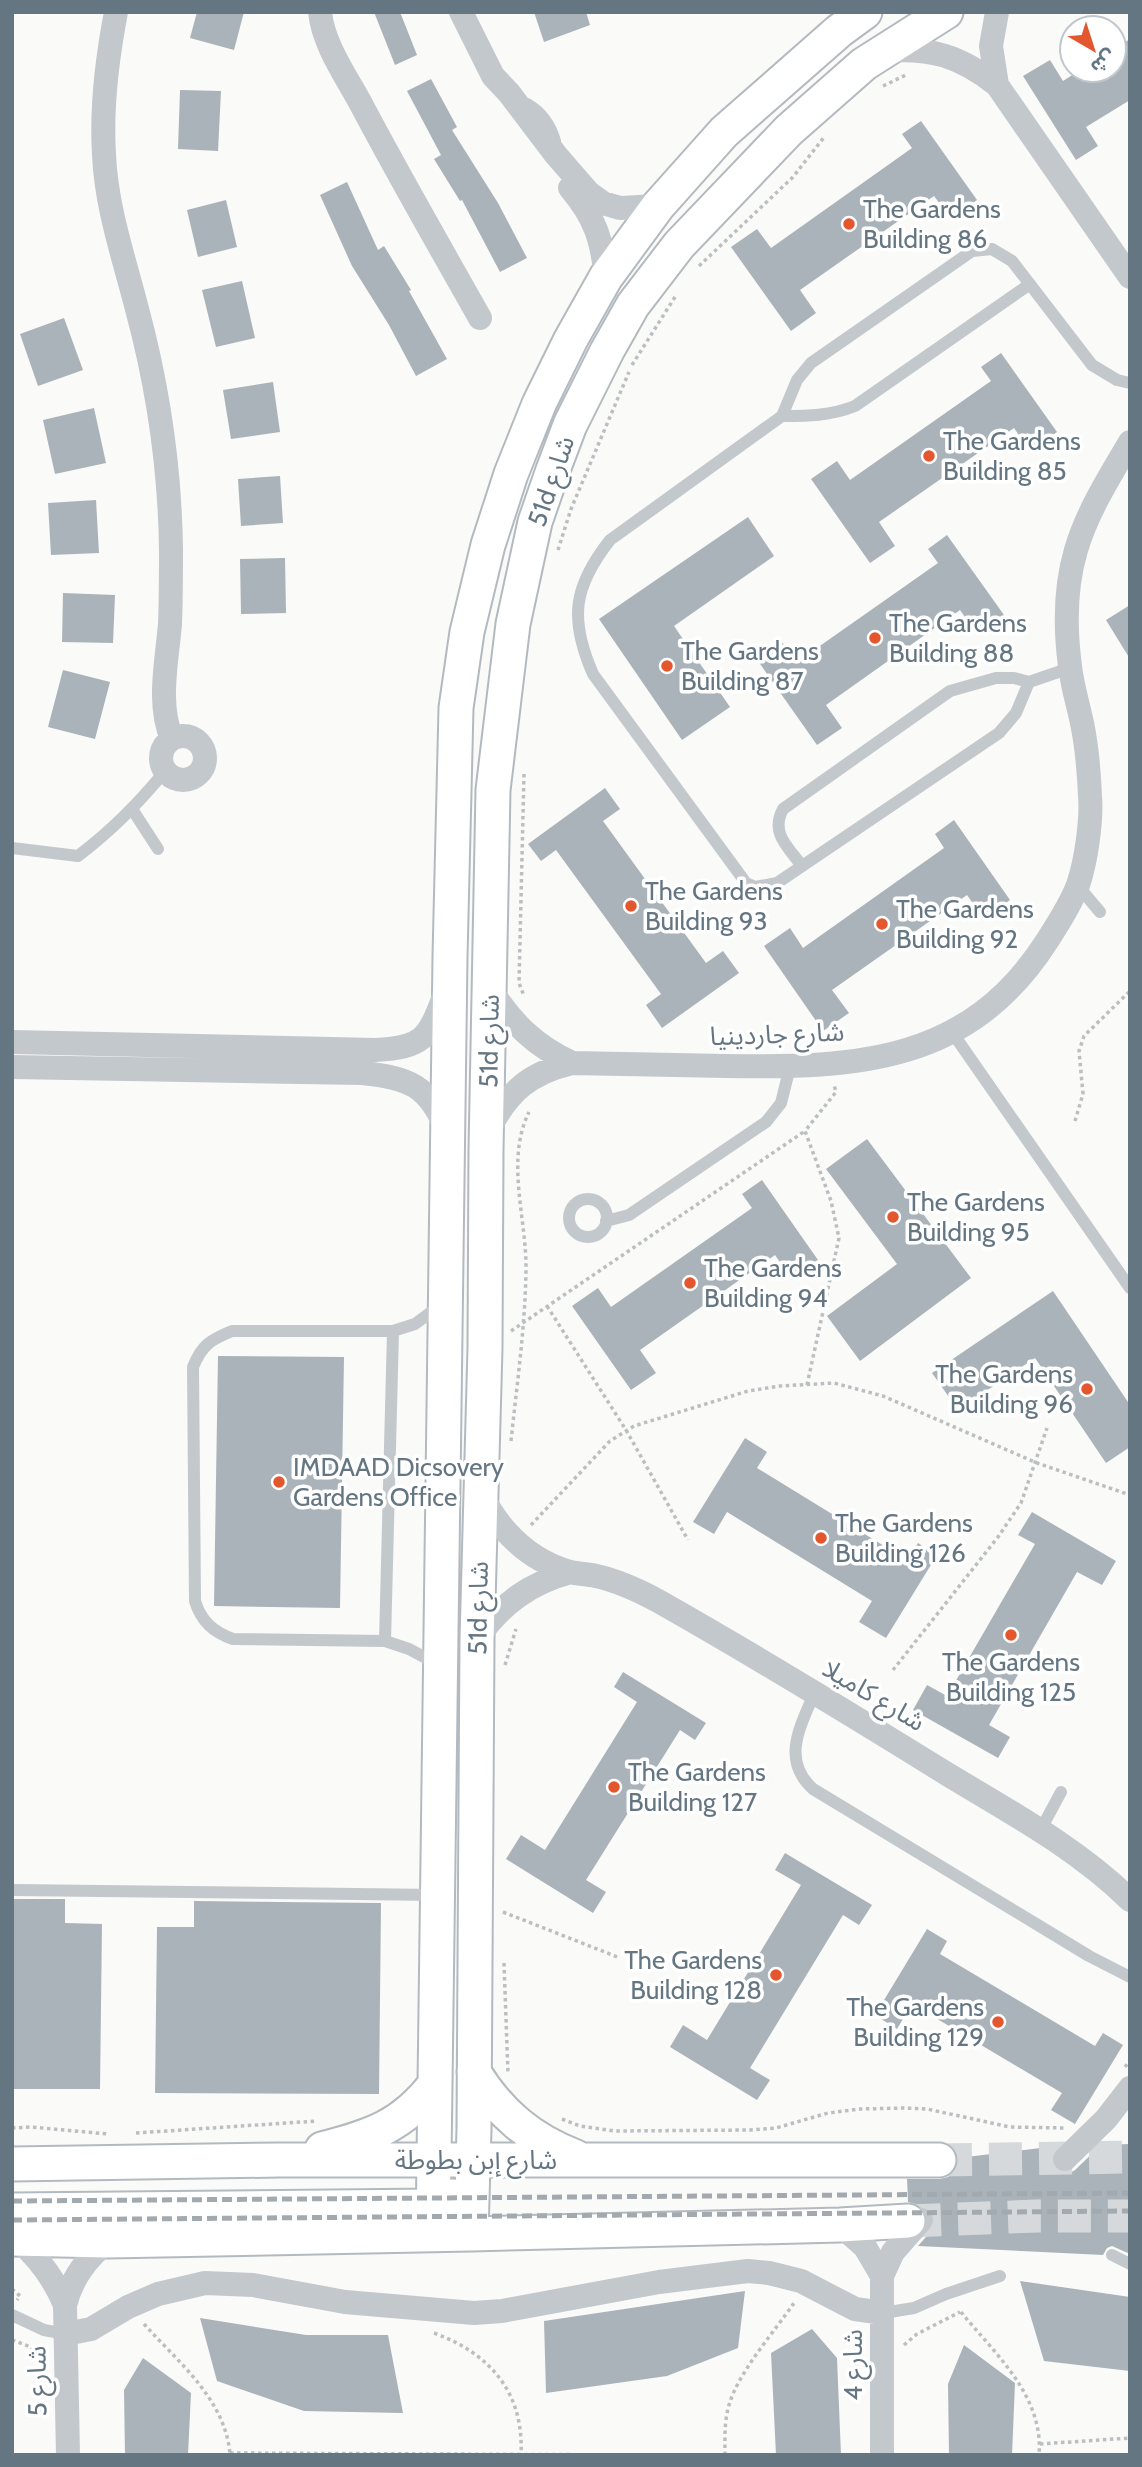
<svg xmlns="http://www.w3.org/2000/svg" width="1142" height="2467" viewBox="0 0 1142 2467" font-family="Cabin,'Noto Sans Arabic',sans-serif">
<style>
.building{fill:#aab3b9}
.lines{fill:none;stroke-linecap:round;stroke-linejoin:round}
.secondary-tunnel{stroke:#d5d9db;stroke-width:33;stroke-dasharray:33 17;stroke-linecap:butt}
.secondary-casing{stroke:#b3babf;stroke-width:37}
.path{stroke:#bbbfc2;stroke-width:3.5;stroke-dasharray:3.5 3.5;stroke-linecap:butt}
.lane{stroke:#c3c8cc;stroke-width:12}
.street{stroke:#c3c8cc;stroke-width:24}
.secondary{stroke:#fff;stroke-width:33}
.rail{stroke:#a2aab0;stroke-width:5;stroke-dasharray:10 5;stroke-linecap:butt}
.poi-dot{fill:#e4572e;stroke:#fff;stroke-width:2.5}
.labels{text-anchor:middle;stroke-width:7;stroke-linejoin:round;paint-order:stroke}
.poi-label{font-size:26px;fill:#657683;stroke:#fff;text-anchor:start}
.street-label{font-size:26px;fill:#657683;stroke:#fff}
</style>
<rect width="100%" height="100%" fill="#fafaf8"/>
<path class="building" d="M197,12H244L234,50L190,38Z
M374,12H400L417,55L395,65Z
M534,12H586L590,25L544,42Z
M1130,39V100L1086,127L1098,146L1076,160L1023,76L1050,60L1063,81L1080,70H1114V49Z
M431,79L457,127L452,130L498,203L527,258L500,272L462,200L460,201L434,159L441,155L407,91Z
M180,90L221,91L218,151L178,149Z
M921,121L977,200L951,219L934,196L800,290L816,313L791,331L731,247L757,229L771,248L912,148L902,134Z
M347,182L378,250L384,246L411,290L409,291L447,359L416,376L389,325L352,266L320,195Z
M226,200L237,247L198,257L187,210Z
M242,281L255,338L216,347L202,290Z
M64,318L83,370L38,386L20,334Z
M1001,353L1057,432L1030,451L1014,428L879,522L895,546L870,563L811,479L837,461L850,480L991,381L981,367Z
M273,382L280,432L231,439L223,390Z
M94,408L106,463L55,474L43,420Z
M280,476L283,523L241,526L238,479Z
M96,500L99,553L51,555L48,503Z
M748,517L774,556L674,626L730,707L682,740L599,619Z
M947,535L1004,615L977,634L960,610L826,705L842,728L817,745L758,661L783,643L797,662L938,563L928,549Z
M285,558L286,613L241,614L240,559Z
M63,593L115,595L113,643L62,642Z
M1130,605V659L1106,620Z
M63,670L110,682L95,739L48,727Z
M605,788L620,809L603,821L706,963L723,951L739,973L662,1028L646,1005L661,994L556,850L541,861L528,844Z
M954,820L1010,900L984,919L967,895L832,990L849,1013L823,1031L764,946L790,928L803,948L944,848L935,834Z
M867,1139L971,1278L860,1361L827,1316L897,1264L826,1169Z
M762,1180L818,1260L791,1278L775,1255L640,1350L656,1373L631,1390L572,1306L598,1288L611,1307L752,1208L742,1194Z
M1053,1291L1130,1405V1447L1106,1463L1035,1358L958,1410L932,1373Z
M218,1356L344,1357L340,1608L214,1606Z
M745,1438L767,1452L757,1468L907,1560L918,1543L937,1555L886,1638L859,1622L872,1601L727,1512L714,1534L693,1522Z
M1032,1512L1116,1561L1102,1585L1077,1572L989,1725L1010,1737L998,1758L913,1710L927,1685L947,1696L1035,1544L1018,1535Z
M623,1672L706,1723L695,1740L680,1730L586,1880L606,1892L593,1913L506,1859L521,1835L545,1850L637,1702L614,1687Z
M785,1853L872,1905L859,1925L843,1915L750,2068L770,2080L757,2100L670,2047L683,2025L707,2040L801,1885L775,1870Z
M12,1899H65V1923L102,1924L100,2089H12Z
M194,1901L381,1903L379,2094L155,2093L157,1927H194Z
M927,1929L947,1941L940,1954L1095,2046L1103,2033L1123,2045L1075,2124L1051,2110L1062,2093L912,2004L897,2029L875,2015Z
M1130,2144V2254L1112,2246L1107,2248L1103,2255L918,2246L933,2229L935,2216L930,2208L908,2202L907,2179H939L948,2177L956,2169L958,2158L1057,2146L1051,2154V2163L1055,2170L1068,2174L1075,2170L1101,2145Z
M1020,2281L1130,2297V2371L1044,2361Z
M745,2291L738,2348L667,2376L546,2393L544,2321Z
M200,2318L306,2335H388L403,2413L304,2411L217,2381Z
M812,2329L837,2358L841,2455H776L771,2353Z
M964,2345L1015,2383L1012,2455H949L948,2384Z
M143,2358L191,2393L188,2455H125L124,2390Z"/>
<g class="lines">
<path class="secondary-tunnel" d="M939,2160L1130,2157
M908,2221L1037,2216H1130"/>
<defs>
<path id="secondary" d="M474,2072C499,2113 531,2140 576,2157
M322,2149C371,2136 402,2127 435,2084
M12,2164L279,2160H939
M12,2210L433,2206L453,2196
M433,2234L450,957L456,708L467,632L488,545L511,474L539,404L571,339L606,277L658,206L724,132L839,31L865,12
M471,2234L474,2129L477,1639L485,1348L486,1150L493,790L513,624L535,522L553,470L570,425L607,351L633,305L679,245L789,130L864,64L946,12
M12,2239L108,2241L471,2234L840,2225L908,2221"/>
</defs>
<use href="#secondary" class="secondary-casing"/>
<path class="path" d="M883,86L908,74
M699,266L793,177L825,136
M632,365L675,297
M558,550L571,509L629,372
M524,774L519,983L524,996
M1075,1121L1083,1094L1079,1051L1084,1036L1130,991
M547,1306L626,1430L688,1540
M511,1331L805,1131
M807,1385L839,1238L831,1201L805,1131L836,1092L834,1085
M511,1441C517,1384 525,1328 526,1271C527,1219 505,1161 529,1112
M531,1525L610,1441L634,1426L748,1391L780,1386L834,1383L883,1396L1037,1463L1130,1495
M505,1665L516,1629
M893,1670L998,1537L1021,1503L1047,1428
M503,1912L620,1958
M504,1963L508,2074
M1125,2067L1130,2060
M562,2119L580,2126L615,2131L750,2130L776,2128L828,2113L860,2109L904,2108L927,2109L1010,2127L1066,2128
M12,2128L31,2127L108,2134
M136,2133L317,2121
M12,2289L20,2296L17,2300
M961,2312C995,2354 1044,2396 1039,2455
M144,2324C179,2363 225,2399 230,2454
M850,2330L855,2337L858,2394
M434,2333C491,2354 524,2393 521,2455
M12,2340L31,2347L39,2360L40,2415H46
M904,2345L917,2334L960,2312
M1040,2444L1130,2438
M230,2453L651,2455
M725,2455C725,2438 724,2422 729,2405C738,2373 774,2332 794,2303"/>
<path class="lane" d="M527,104C542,113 550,124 555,141
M782,416L797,380L811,363L972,251L992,249L1012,261L1092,365L1117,380L1130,383
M1029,682L1016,713L999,733L777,883L755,887L746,883L593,674C569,619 573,587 610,540L782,416C808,416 830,416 855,406L1030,284
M132,809L158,849
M12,848L78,856C111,831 139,803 165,771
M802,866C788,847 770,833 783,809L950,691L996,678H1014L1029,682L1070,668
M1078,886L1100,912
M952,1032L1130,1288
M569 1218a19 19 0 1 1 38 0a19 19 0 1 1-38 0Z
M606,1221L629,1215L766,1122L781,1103L790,1067
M385,1641L393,1331
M437,1664L409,1649L385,1641L233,1639C213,1632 201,1621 195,1601L193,1367C202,1345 210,1340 232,1331H393L415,1324L442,1304
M814,1694C800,1727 781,1760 813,1789L1089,1956L1130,1977
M1040,1831L1061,1792
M12,1890L437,1895
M1112,2255L1130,2264
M883,2313L914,2308L946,2294L1000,2276
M12,2315L44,2330L66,2334"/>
<path class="street" d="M116,12C107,59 101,106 104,154C106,207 124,258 137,309C158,387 170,469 171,550C171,575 171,599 170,624C167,661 157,704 172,739
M320,12C323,44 346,76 361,104C399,176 440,247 480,318
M461,12L493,76L509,93L556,155L589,193L603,203L620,208L658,206
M997,12L991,46L997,85
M883,51C931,47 960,56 997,85L1130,277
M570,188C595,217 602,240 606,277
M161 758a22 22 0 1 1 44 0a22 22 0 1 1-44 0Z
M490,989C512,1023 535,1046 572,1063
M12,1042L375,1050C424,1047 428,1039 445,994
M12,1067L362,1073C409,1078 429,1085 447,1131
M488,1131C508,1092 529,1073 572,1063C623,1064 675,1065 726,1066C857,1068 969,1063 1047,941C1058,924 1071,904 1078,885C1086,862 1092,820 1090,796C1089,772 1087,747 1082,723C1078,704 1072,685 1070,666C1065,628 1065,587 1076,550C1087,512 1110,476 1130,442
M481,1494C500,1531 528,1560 570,1572C578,1574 587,1574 596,1576C619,1581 640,1591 660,1602C757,1657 852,1715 947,1774C1010,1812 1077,1848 1130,1900
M477,1639C501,1604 530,1583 571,1572
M1065,2159L1106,2119L1130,2088
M840,2225L865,2247L882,2276
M17,2239C39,2258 54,2278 65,2305
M66,2334L91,2329L128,2307L158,2294L205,2283L253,2285L345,2302L474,2313L502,2311L659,2282L748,2271L769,2273L801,2281L855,2309L883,2313
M68,2455L65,2305C72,2278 86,2259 108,2241
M882,2455V2276L893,2252L921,2220"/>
<use href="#secondary" class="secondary"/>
<path class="rail" d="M12,2201L1130,2193
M12,2220L1130,2211"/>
</g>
<g class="poi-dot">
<circle cx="849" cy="224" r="7"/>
<circle cx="929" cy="456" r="7"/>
<circle cx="875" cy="638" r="7"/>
<circle cx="667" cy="666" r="7"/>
<circle cx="631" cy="906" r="7"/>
<circle cx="882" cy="924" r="7"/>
<circle cx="893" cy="1217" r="7"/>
<circle cx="690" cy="1283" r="7"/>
<circle cx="1087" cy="1389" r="7"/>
<circle cx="279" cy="1482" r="7"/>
<circle cx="821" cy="1538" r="7"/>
<circle cx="1011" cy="1635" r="7"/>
<circle cx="614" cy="1787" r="7"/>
<circle cx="776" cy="1975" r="7"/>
<circle cx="998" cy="2022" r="7"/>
</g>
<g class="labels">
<g class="poi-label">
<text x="863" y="218">The Gardens<tspan x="863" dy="30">Building 86</tspan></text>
<text x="943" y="450">The Gardens<tspan x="943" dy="30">Building 85</tspan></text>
<text x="889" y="632">The Gardens<tspan x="889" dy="30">Building 88</tspan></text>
<text x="681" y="660">The Gardens<tspan x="681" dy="30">Building 87</tspan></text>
<text x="645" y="900">The Gardens<tspan x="645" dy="30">Building 93</tspan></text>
<text x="896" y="918">The Gardens<tspan x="896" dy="30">Building 92</tspan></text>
<text x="907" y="1211">The Gardens<tspan x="907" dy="30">Building 95</tspan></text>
<text x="704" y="1277">The Gardens<tspan x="704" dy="30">Building 94</tspan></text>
<text x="1073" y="1383" text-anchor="end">The Gardens<tspan x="1073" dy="30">Building 96</tspan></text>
<text x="293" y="1476">IMDAAD Dicsovery<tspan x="293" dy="30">Gardens Office</tspan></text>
<text x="835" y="1532">The Gardens<tspan x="835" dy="30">Building 126</tspan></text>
<text x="1011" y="1671" text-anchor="middle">The Gardens<tspan x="1011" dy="30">Building 125</tspan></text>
<text x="628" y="1781">The Gardens<tspan x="628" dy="30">Building 127</tspan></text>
<text x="762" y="1969" text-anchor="end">The Gardens<tspan x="762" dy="30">Building 128</tspan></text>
<text x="984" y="2016" text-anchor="end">The Gardens<tspan x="984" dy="30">Building 129</tspan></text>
</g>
<g class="street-label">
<text transform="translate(551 481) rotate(-71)" y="9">51d شارع</text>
<text transform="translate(777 1034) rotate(-2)" y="9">شارع جاردينيا</text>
<text transform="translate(489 1041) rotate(-89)" y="9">51d شارع</text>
<text transform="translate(478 1608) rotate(-89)" y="9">51d شارع</text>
<text transform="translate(874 1695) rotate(31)" y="9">شارع كاميلا</text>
<text x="476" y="2169">شارع إبن بطوطة</text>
<text transform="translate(853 2365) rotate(-90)" y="9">شارع 4</text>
<text transform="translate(37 2381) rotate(-91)" y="9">شارع 5</text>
</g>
</g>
<rect width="1142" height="2467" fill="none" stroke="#657683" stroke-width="28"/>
<g transform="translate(1093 49) rotate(141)"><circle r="33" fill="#ffffff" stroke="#c1c8cd" stroke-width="2"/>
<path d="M0-5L12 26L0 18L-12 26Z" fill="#e4572e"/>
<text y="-10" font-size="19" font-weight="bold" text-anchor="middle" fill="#657683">ش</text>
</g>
</svg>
